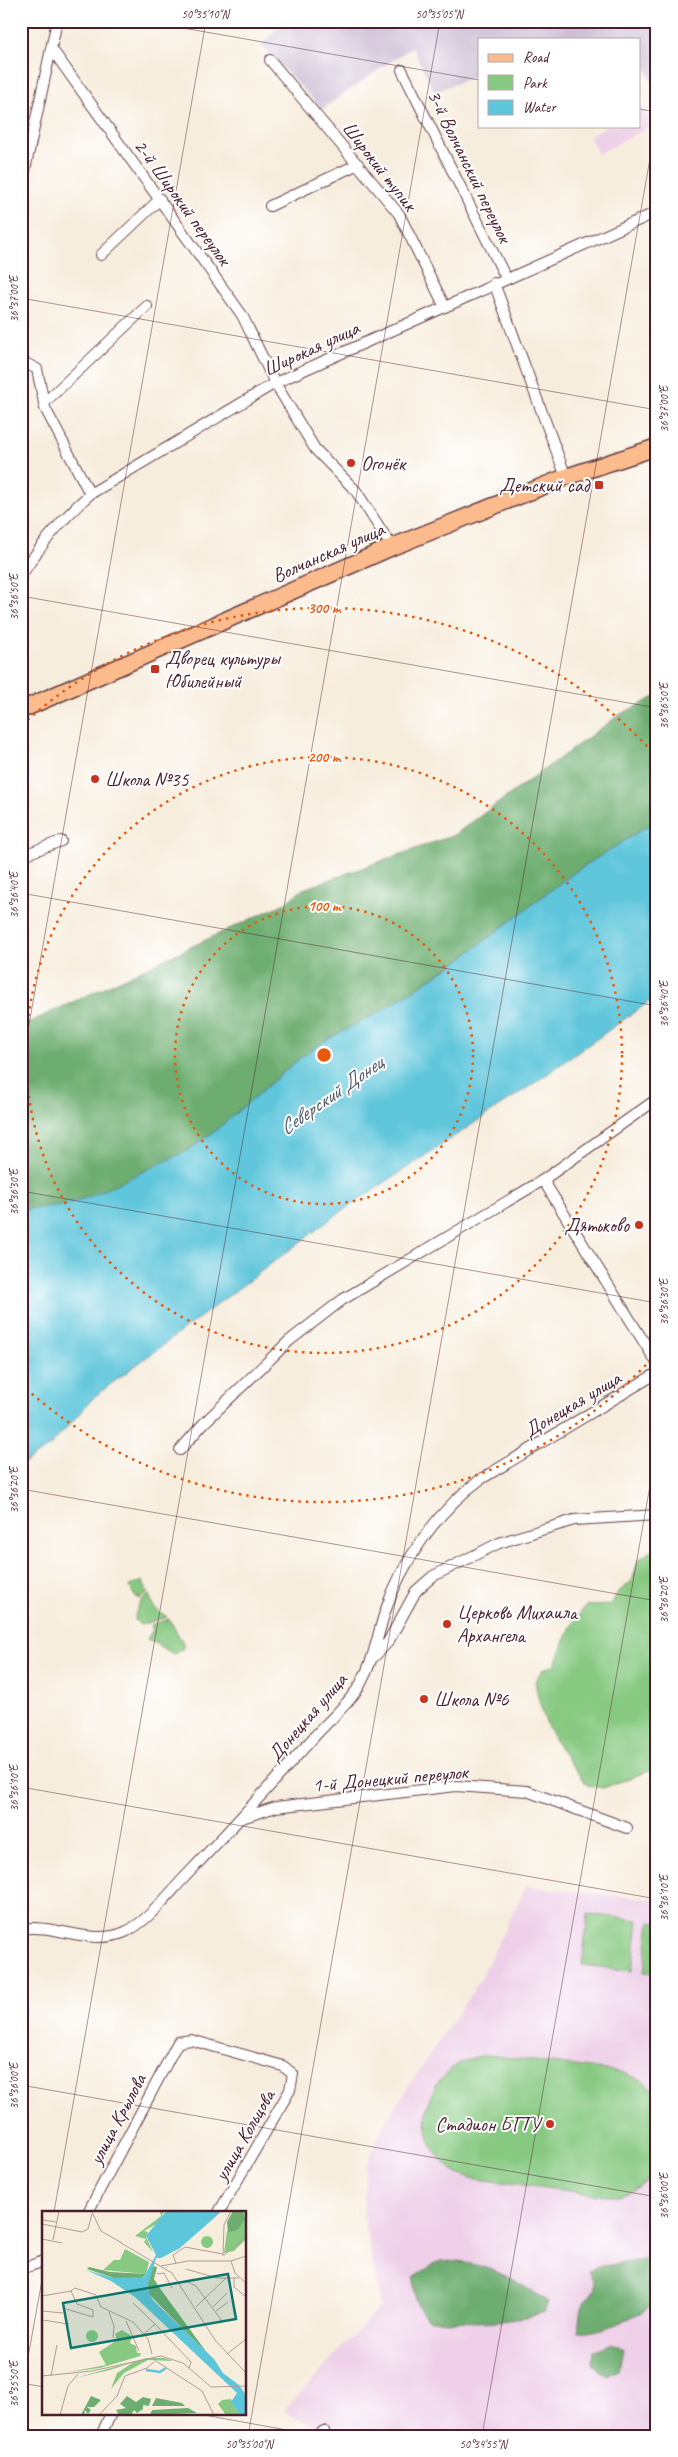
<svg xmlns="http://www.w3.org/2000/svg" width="678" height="2457" viewBox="0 0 678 2457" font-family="Caveat,sans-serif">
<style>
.built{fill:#eed0e8}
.industrial{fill:#ccbed4}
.green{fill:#87c981;stroke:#687456}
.forest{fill:#6dad6f;stroke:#5c664d}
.water{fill:#5ec6db;stroke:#547283}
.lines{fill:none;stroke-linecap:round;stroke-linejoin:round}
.minor-casing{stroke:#643e46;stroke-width:12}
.primary-casing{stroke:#643e46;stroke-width:19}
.minor{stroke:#fff;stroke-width:10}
.primary{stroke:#fbbb8c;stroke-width:16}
.ticks{fill:none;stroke:#4a1f2b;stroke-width:1;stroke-opacity:0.45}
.ring{fill:none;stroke:#e8590c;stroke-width:2.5;stroke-dasharray:2.5 5}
.poi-dot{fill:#c8321e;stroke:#fff;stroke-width:2}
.labels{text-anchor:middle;stroke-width:4;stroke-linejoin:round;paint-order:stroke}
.street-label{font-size:20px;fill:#4a1f2b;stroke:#fff}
.poi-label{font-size:20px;fill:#4a1f2b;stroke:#fff;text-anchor:start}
.water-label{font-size:21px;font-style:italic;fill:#515969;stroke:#fff}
.inset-river{fill:none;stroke:#5ec6db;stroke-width:2.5}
.inset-road{fill:none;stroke:#b29b96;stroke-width:1}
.view{fill:#0f766e;fill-opacity:0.15;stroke:#0f766e;stroke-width:2.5}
.inset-edge{fill:none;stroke:#4a1f2b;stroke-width:2.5}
.centre{fill:#e8590c;stroke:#fff;stroke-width:2.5}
.ring-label{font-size:15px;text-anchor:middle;font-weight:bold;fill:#e8590c;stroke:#fff;stroke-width:4;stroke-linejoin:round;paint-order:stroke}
.neatline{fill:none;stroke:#4a1f2b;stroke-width:2}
.ticks-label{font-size:12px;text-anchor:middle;fill:#4a1f2b}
</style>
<rect width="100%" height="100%" fill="#fff"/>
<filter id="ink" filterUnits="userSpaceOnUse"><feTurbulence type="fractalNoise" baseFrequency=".02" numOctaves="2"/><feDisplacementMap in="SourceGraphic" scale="10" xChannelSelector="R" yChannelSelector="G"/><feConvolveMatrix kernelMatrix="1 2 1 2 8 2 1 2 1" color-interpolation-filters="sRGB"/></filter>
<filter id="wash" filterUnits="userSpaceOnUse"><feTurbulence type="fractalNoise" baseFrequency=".0096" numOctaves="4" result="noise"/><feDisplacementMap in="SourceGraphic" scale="20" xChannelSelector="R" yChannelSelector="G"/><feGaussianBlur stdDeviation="1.12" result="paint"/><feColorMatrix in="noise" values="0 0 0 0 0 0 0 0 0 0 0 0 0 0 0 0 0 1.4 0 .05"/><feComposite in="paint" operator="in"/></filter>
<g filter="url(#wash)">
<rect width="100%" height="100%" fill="#f7eddd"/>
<path class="built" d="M644,107L653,125L598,154L589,136L607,126H639V109Z
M526,1886L657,1900V2436H326L323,2431L284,2411L381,2306L363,2215L366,2166L385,2122L480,1980Z"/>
<path class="industrial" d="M285,21H657V95L647,71L639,66V39H479V74L435,92L412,47L322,109L261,45Z"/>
<path class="green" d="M653,1549L657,1550V1768L603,1788L587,1785C558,1747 543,1729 535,1681L543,1669L555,1665C562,1643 571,1623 586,1606L611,1605L618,1592L632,1581L638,1561Z
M143,1581L148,1593L140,1599L134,1595L130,1586Z
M149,1595L154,1608L167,1617L140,1625L135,1620C135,1610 140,1601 149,1595Z
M169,1619L183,1643V1648L174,1654L147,1639L153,1630L151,1625Z
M588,1914L638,1920L632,1971L582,1965Z
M650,1921L657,1922V1973L644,1972Z
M488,2055L621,2072L642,2080L657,2093V2172C642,2187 627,2196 606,2196L471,2178C401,2156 418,2061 488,2055Z"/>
<path class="forest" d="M657,696V820L572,874L458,961L383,1010L326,1040L300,1058L215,1131L187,1151L89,1197L61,1205L21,1210V1026L285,903L303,889L454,835L619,715Z
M657,2258V2302C639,2315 599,2335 578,2332C579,2325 579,2315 581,2308C589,2290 603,2295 588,2271L595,2267Z
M440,2261C485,2261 511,2277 548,2302L544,2312C504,2325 471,2322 430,2320C415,2309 412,2294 415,2276Z
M611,2344L623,2348L619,2370L609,2376L599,2371L592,2363L593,2350Z"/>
<path class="water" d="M657,820V996L533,1084L336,1215L95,1396L49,1447L21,1465V1210L61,1205L89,1197L187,1151L215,1131L300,1058L326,1040L383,1010L458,961L572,874Z"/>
</g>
<g filter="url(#ink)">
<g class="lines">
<defs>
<path id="minor" d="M51,48L242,315L275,383L315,449L356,491L392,547
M270,60L399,214L444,305
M402,70L506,278
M21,188L57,21
M270,206L358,164
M101,255L160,199
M494,283L566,477
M21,361L37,369L45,408L90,494
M44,403L147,306
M21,576C40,545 63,518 90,494L275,383L657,212
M21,856L61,841
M657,1099L543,1180L657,1363
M180,1450L204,1423L289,1341L342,1300L543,1180
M374,1657L388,1642L416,1591L433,1576L499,1543L574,1520L657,1515
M242,1818L276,1807L456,1786L527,1791L627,1828
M21,1929C56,1923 91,1947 125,1932C146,1923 168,1895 183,1879C228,1832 271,1785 314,1737C328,1721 352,1701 361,1683C374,1660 377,1636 385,1612C402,1561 438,1510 481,1479L657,1373
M88,2212L178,2042L191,2040L283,2066L293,2074L290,2090L219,2212
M21,2269L44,2261
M101,2436L111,2413
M317,2436L324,2431"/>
<path id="primary" d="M21,710L392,547L566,477L657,447"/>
</defs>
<use href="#minor" class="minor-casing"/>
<use href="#primary" class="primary-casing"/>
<use href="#minor" class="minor"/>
<use href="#primary" class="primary"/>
</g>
</g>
<path class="ticks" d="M143,21L479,80M639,109L657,112M21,298L657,410M21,596L657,708M21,893L657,1006M21,1070L206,21M21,1191L657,1303M21,1489L657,1601M21,1787L657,1899M21,2085L657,2197M54,2212L440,21M21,2383L44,2387M21,2396L44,2269M193,2413L320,2436M248,2436L657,119M482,2436L657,1446"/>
<g class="ring">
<circle cx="324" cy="1055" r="149"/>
<circle cx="324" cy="1055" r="298"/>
<path d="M656 1354A447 447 0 0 1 22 1385M22 725A447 447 0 0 1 656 756"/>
</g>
<g class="poi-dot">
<circle cx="351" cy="463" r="5"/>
<rect x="594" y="480" width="10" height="10" rx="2.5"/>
<rect x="150" y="664" width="10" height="10" rx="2.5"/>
<circle cx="95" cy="779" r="5"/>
<circle cx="639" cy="1225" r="5"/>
<circle cx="447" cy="1624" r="5"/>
<circle cx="424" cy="1699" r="5"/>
<circle cx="550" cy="2124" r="5"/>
</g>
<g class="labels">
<g class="street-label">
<text transform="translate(380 166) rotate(52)" y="7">Широкий тупик</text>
<text transform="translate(470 166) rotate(64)" y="7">3-й Волчанский переулок</text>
<text transform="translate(183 202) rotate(54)" y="7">2-й Широкий переулок</text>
<text transform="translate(311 348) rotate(-25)" y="7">Широкая улица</text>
<text transform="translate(328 552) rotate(-24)" y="7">Волчанская улица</text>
<text transform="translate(572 1404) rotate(-31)" y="7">Донецкая улица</text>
<text transform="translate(307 1717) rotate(-49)" y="7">Донецкая улица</text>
<text transform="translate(390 1778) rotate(-5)" y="7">1-й Донецкий переулок</text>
<text transform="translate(117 2119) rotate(-62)" y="7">улица Крылова</text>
<text transform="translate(244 2135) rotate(-60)" y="7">улица Кольцова</text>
</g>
<g class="poi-label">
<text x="361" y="470">Огонёк</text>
<text x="589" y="492" text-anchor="end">Детский сад</text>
<text x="165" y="665">Дворец культуры<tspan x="165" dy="23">Юбилейный</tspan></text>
<text x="105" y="786">Школа №35</text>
<text x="629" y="1232" text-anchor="end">Дятьково</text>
<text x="457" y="1619">Церковь Михаила<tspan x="457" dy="23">Архангела</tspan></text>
<text x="434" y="1706">Школа №6</text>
<text x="540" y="2131" text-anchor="end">Стадион БГТУ</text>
</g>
<g class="water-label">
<text transform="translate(331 1095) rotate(-35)" y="7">Северский Донец</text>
</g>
</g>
<g transform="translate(42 2211)">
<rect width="204" height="204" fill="#f7eddd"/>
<path d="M118,0H122L116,12L102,20L106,21L104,26L111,41L102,31L104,28L93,25L119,5ZM201,0H204V28L192,40L182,42L185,20L203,5ZM159 31a6 6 0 1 1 12 0a6 6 0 1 1-12 0ZM83,38L107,51L104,63L61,59L72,49H78ZM44 125a6 6 0 1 1 12 0a6 6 0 1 1-12 0ZM80,119L90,125L88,132L94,135L95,142H99L98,145L58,157L27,161L64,154L57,141L75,129L79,142L73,123ZM105,147H122L131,150L106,149L82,162L69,178L75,162L92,151L68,159L33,167ZM189,188L192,195L198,204H184L176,193L180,189Z" fill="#87c981"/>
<path d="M191,0H201L203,8L196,19L186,21L185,11ZM110,55L115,56L112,68L117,76L168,146L107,83L105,72ZM47,56L68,61L104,63L100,67H72L45,58ZM49,185L59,189L52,196H45L49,199L46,203L43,199L42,204H39ZM85,185L94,191L101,186L109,188L107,195L101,194V198L95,202L92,199L89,204H77L74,199L84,197L78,193ZM114,187L140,192L143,195H110ZM146,197L155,202L108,204L110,199Z" fill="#6dad6f"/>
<path d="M124,0H180L138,37L119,47H114L105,77L111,89L172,148L181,162L197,174L204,184V204H198L189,191L195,182L93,86L69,70L44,59L72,67L102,66L114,44L104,25Z" fill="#5ec6db"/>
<path class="inset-river" d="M104,159L118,161L124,157"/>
<path class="inset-road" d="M50,1L59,20L80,32M0,9L15,11M0,13L40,21L46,18L50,3M0,28L20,32M11,29L17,0M79,32L130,62L173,129L204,162M182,44L204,26M181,45L182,14L189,0M189,50L193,62L204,72M134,52L131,44L143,36L181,43M119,55L146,50H189L204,45M144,58L175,67H197M115,63L122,62L130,77M192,67V76L204,86M138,72L144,70L154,75L180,110M29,80L33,77L54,84L59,96L91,111L106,128L110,143M0,85L29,80M91,92L113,113M154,96L184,67M171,96L185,82M24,98L51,106V99L35,93L29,80M0,100L21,102M174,100L186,91M67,101L72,115L71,127M0,109L27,113M84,110L97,140M102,123L113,113L149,151L147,157M185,143L204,128M111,148L160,180L172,204M0,165L50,160L119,145L141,152L169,176L204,175M9,165L15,134M18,204L26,175L36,163M57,204L75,185L83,165L105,157L112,151"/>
<path class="view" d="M186,63L194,108L29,137L21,92Z"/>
<rect width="204" height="204" class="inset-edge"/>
</g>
<circle cx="324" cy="1055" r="8" class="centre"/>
<g class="ring-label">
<text x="324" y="613">300 m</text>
<text x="324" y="762">200 m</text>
<text x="324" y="911">100 m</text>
</g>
<rect width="678" height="2457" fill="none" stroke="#fff" stroke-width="55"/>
<rect x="478" y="38" width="162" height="90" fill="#ffffff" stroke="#b7a5aa"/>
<rect x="488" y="54" width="25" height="8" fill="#fbbb8c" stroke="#b7a5aa"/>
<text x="523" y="62" font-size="15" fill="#4a1f2b">Road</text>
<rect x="488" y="75" width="25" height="15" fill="#87c981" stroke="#b7a5aa"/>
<text x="523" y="88" font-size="15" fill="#4a1f2b">Park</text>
<rect x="488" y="100" width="25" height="15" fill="#5ec6db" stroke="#b7a5aa"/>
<text x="523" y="112" font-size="15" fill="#4a1f2b">Water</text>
<rect x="28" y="28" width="622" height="2402" class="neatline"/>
<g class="ticks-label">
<text x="205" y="18">50°35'10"N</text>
<text x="439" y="18">50°35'05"N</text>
<text transform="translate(14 299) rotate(-90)" y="4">36°37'00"E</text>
<text transform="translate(664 409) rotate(-90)" y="4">36°37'00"E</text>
<text transform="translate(14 597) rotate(-90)" y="4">36°36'50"E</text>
<text transform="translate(664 706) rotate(-90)" y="4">36°36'50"E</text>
<text transform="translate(14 895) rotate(-90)" y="4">36°36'40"E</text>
<text transform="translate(664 1004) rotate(-90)" y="4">36°36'40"E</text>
<text transform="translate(14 1192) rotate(-90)" y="4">36°36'30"E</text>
<text transform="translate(664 1302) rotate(-90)" y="4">36°36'30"E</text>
<text transform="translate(14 1490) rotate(-90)" y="4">36°36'20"E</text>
<text transform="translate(664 1600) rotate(-90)" y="4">36°36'20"E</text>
<text transform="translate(14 1788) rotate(-90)" y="4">36°36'10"E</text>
<text transform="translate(664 1898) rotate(-90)" y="4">36°36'10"E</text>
<text transform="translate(14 2086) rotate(-90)" y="4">36°36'00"E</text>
<text transform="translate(664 2196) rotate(-90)" y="4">36°36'00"E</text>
<text transform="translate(14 2384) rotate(-90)" y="4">36°35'50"E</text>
<text x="249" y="2448">50°35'00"N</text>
<text x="483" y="2448">50°34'55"N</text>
</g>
</svg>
